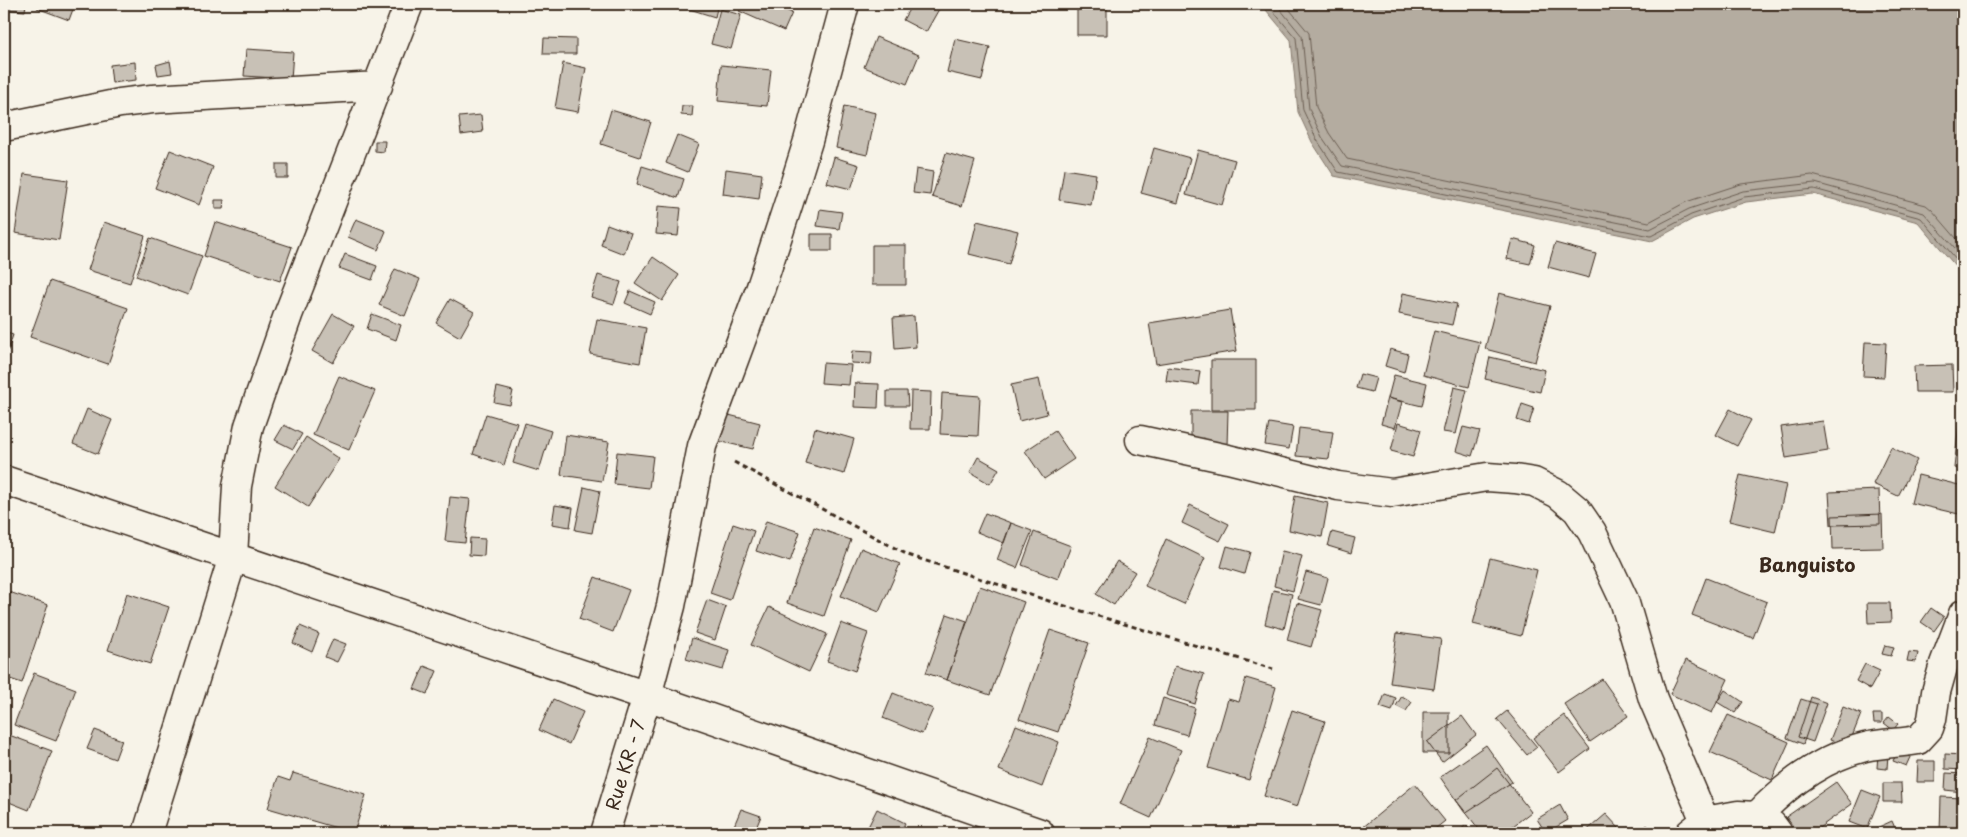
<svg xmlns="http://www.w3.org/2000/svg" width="1967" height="837" viewBox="0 0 1967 837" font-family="'Playpen Sans',sans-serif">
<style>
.water{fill:#b4aca0;stroke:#84786c}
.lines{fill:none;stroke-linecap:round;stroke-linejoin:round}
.shore{stroke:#6b5e52;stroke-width:1}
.building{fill:#c8c1b6;stroke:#3b2a1e}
.minor-casing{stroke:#3b2a1e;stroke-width:31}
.path{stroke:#3b2a1e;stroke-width:3;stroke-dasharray:5 4;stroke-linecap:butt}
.minor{stroke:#f7f3e8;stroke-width:28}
.labels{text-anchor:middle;stroke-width:4;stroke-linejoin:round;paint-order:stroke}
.street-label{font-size:18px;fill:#3b2a1e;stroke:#f7f3e8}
.neighbourhood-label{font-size:19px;font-weight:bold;fill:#3b2a1e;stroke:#f7f3e8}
</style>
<rect width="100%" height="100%" fill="#f7f3e8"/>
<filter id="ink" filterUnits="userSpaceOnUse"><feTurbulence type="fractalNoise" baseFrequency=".02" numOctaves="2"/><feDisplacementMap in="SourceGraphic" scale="10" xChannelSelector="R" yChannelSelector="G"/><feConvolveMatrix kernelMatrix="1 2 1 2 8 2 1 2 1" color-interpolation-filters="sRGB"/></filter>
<g filter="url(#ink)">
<path class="water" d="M1261,4H1963V275L1918,222L1813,194L1746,202L1693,219L1652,241L1334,176L1312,142L1298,112L1291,40Z"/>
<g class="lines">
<path class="shore" d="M1267,4L1296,38L1303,110L1317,140L1338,172L1651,236L1691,215L1744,197L1814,189L1921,218L1963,267
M1276,4L1302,36L1309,109L1322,137L1342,166L1650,229L1689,209L1743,191L1815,183L1924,213L1963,257
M1285,4L1309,33L1316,107L1329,133L1347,159L1649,222L1686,202L1741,184L1812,175L1926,205L1932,210L1963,246"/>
</g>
<path class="building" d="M4,4H26L25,11L4,9Z
M39,4H75L69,20L37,8Z
M684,4H718L715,17L683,7Z
M743,4H773L792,13L784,31L739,11Z
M877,4H899L896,10Z
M912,4H930L939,9L926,32L903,20Z
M1077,4H1107V35H1077Z
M720,9L741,15L731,49L711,44Z
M876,37L919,55L907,84L864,67Z
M544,38L576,39V54H543Z
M955,39L990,47L982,80L947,72Z
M246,49L293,52L291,79L244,76Z
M170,61L172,73L158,75L156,65Z
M135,62L136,80L112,83L110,65Z
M563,63L586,68L578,112L555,108Z
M721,65L771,70L767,106L718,101Z
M682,106H693L692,116L681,115Z
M844,106L876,113L867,155L836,148Z
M611,110L651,122L640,157L601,144Z
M481,115L483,132L461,135L459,117Z
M677,135L699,144L688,172L666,163Z
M375,141H385L384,152L375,151Z
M1154,148L1190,158L1178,203L1141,193Z
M170,150L213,167L199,205L155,188Z
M1198,150L1235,160L1222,205L1186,195Z
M946,153L975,161L962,206L932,197Z
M834,157L859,165L851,189L827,183Z
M276,164H288V178H276Z
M642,166L684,179L678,198L637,184Z
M726,169L762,174L759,199L723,194Z
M916,169L933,172L930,195L913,193Z
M1064,169L1096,174L1091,205L1059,200Z
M24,174L68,180L59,240L15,233Z
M215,200H224L223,209H215Z
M658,206L681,208L678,236L656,234Z
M820,209L842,212L839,229L817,226Z
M356,219L386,231L378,250L348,237Z
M977,221L1018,231L1009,264L969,254Z
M104,222L145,236L130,283L88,270Z
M215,222L292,247L280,281L204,256Z
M607,224L631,233L624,254L601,245Z
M811,234H832V251H811Z
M150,238L202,256L188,295L136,276Z
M1512,239L1535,245L1530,264L1507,259Z
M1555,243L1596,254L1589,278L1548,267Z
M872,245H906V285H872Z
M345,254L377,266L372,280L339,268Z
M653,257L679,275L662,301L635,283Z
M395,269L420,279L405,316L379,305Z
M598,275L621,282L614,304L591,297Z
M50,281L128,308L108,364L30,337Z
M630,291L655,302L650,314L625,303Z
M1403,293L1457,304L1452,325L1399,314Z
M1499,293L1550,306L1535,362L1485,349Z
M450,299L474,312L460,337L436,323Z
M1230,310L1237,351L1156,364L1149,323Z
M333,314L354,326L333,363L312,351Z
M372,314L401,325L396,340L367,329Z
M914,316L916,347L895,349L893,318Z
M597,319L646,328L640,363L590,354Z
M1434,331L1480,342L1469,387L1423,375Z
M4,332L13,335L4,362Z
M1865,342L1886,343L1884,377L1863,376Z
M1390,349L1408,354L1404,372L1385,366Z
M852,351L872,352L871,364L851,363Z
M1490,357L1545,370L1540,392L1485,379Z
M1211,360H1256V410H1211Z
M823,363L851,365L849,385L821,383Z
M1952,365L1953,392H1915L1914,366Z
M1168,367L1200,371L1198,385L1166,381Z
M1360,374L1376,378L1372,392L1356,388Z
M1394,375L1427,383L1422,406L1388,398Z
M339,376L375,391L349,450L313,435Z
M1039,379L1047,414L1019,421L1011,385Z
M855,383L879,384L878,408L854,407Z
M497,387L513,391L510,405L494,402Z
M1454,387L1467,390L1456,434L1443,432Z
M887,391H907L908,406H887Z
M911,391L931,392L930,429H910Z
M942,393L980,396L978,436L940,434Z
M1388,398L1402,402L1395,428L1381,424Z
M1522,404L1534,408L1529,424L1517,420Z
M87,409L112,420L98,454L73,444Z
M1730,409L1751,420L1737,446L1716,435Z
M1191,411H1228L1227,446H1191Z
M486,414L517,423L504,465L473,454Z
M725,414L760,423L753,449L718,441Z
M1823,421L1828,451L1786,458L1781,427Z
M1959,422L1963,423V469L1954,468Z
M525,423L551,431L539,471L513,463Z
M1269,423L1293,427L1289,449L1265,445Z
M1398,423L1421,430L1413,457L1391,451Z
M284,425L302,434L293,449L275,440Z
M1463,427L1480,431L1472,456L1456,451Z
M815,428L854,439L844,474L805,463Z
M1299,428L1333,432L1329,459L1296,456Z
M1055,431L1074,459L1044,479L1025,451Z
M566,435L609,442L602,481L561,475Z
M306,437L339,459L308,507L275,486Z
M1891,447L1917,460L1898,496L1873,484Z
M617,452L653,456L649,488L614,484Z
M978,457L999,469L990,484L970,472Z
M1740,475L1786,485L1775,532L1729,521Z
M1918,475L1963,486V515L1911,503Z
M584,487L600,491L592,533L575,530Z
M1879,490L1880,524L1831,525L1829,492Z
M1295,496L1328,503L1322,537L1289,530Z
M450,497L470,499L465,543L445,541Z
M555,505L573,508L570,527L552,524Z
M1190,505L1229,524L1220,541L1182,523Z
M985,513L1011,523L1004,543L977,532Z
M1882,514L1883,548L1833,549L1832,516Z
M766,521L800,532L790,562L756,551Z
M1011,523L1032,531L1017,568L997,560Z
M733,524L754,531L730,600L710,593Z
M814,527L851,540L824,616L787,603Z
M1034,532L1071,546L1058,579L1022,565Z
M1332,532L1355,538L1351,553L1328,546Z
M470,538L485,539L484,556L469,555Z
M1166,539L1205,558L1184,604L1145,586Z
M1227,546L1250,552L1244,574L1221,567Z
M861,548L900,564L879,612L841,596Z
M1282,551L1302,556L1293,591L1274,586Z
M1490,558L1537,570L1521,636L1473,624Z
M1117,561L1135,572L1114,605L1096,594Z
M1306,572L1328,578L1321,605L1298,599Z
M595,577L629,590L613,632L579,619Z
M1706,578L1767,602L1753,638L1692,615Z
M980,586L1024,602L990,695L947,680Z
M1273,590L1292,594L1284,629L1265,624Z
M9,592L48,605L22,683L4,677V609Z
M127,593L169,607L150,664L108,650Z
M707,600L726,607L715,640L695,633Z
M1297,603L1322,610L1311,647L1287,640Z
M1867,603H1890L1891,622L1868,623Z
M769,607L827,634L809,672L751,645Z
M1931,608L1944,617L1934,631L1921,622Z
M947,614L967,621L947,680L926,673Z
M841,623L868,633L855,671L827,661Z
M300,626L319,634L312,652L293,643Z
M1050,630L1089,643L1058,732L1019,719Z
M1397,633L1441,639L1434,689L1390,683Z
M692,638L729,650L723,670L686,659Z
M333,639L346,644L337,662L325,657Z
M1885,645L1894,647L1891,656L1882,654Z
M1909,652L1918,653L1916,662L1907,661Z
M1686,660L1728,679L1712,713L1670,694Z
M1865,664L1880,671L1870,689L1856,681Z
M424,666L437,671L427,694L414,689Z
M1175,666L1204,674L1195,704L1166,695Z
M34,673L76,689L56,741L14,725Z
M1246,678L1276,687L1249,780L1208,768L1228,699L1239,702Z
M1602,679L1628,716L1590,742L1564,704Z
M1725,690L1743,702L1735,713L1717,702Z
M893,693L933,709L922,734L883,718Z
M1385,694L1396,698L1392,711L1380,707Z
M1402,696L1412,702L1406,711L1396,706Z
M1811,697L1827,703L1813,742L1798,737Z
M1163,698L1195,708L1187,735L1155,725Z
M553,699L583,712L569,744L539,730Z
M1801,699L1817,704L1803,744L1787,738Z
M1843,707L1861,714L1848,747L1830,740Z
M1292,710L1325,721L1297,807L1264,796Z
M1507,711L1537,747L1527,755L1497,719Z
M1423,712H1449V753H1423Z
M1873,714H1882V723H1874Z
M1564,715L1590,749L1559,772L1533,738Z
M1728,715L1789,742L1772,780L1710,752Z
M1462,716L1476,735L1442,762L1427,742Z
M1889,717L1898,724L1893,730L1884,723Z
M1016,725L1059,742L1042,787L999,770Z
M95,730L122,740L115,759L87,749Z
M9,735L52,751L29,810L4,800V747Z
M1150,737L1181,750L1151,818L1120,804Z
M1486,745L1512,782L1465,813L1440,777Z
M1898,750L1911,755L1906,766L1893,761Z
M1878,754H1888L1887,769L1877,768Z
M1945,754L1963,755V770L1945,769Z
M1918,761H1935V782H1917Z
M1497,768L1531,812L1504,833H1482L1456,800Z
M293,773L366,795L354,833L268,808L278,777L290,781Z
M1946,773L1963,774V792L1945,790Z
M1836,782L1852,804L1812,833H1798L1786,817Z
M1883,783H1901L1902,802H1883Z
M1415,784L1445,821L1430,833H1356Z
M1862,790L1880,797L1867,829L1849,822Z
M1941,797L1963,798V833H1940Z
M1560,805L1568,820L1546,833L1537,819Z
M741,809L761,816L754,833H731Z
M877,809L905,823L900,833H865Z
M1606,814L1619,828L1614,833H1584Z
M1892,821L1897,833H1873L1872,830Z
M1466,825L1472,833H1457Z
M1647,825L1655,833H1639Z"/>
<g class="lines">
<defs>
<path id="minor" d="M4,127L120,103L152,99L378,86
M1140,440L1228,459L1338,486L1392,493L1487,477L1515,479L1534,482L1558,494L1577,510L1592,532L1624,600L1653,699L1705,821
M4,480L647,696L1040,833
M1757,816C1787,784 1822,758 1865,747C1882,743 1901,743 1918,740L1929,728L1932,719L1936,692L1944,664L1963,614
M147,833L233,557L237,486L249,426L288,315L409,4
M605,833L647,696L671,606L702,446L761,287L788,205L808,141L845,4
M1690,833L1705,821L1738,815L1757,816L1772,825L1778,833"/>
</defs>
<use href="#minor" class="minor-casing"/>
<path class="path" d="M734,462L908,555L1052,602L1273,669"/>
<use href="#minor" class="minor"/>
</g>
</g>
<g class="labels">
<g class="street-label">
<text transform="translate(626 765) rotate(-73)" y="6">Rue KR - 7</text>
</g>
<g class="neighbourhood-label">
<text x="1807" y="572">Banguisto</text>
</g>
</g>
<rect width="1967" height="837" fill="none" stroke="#f7f3e8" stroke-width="20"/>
<rect x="10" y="10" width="1947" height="817" fill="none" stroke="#3b2a1e" stroke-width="2" filter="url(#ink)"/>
</svg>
